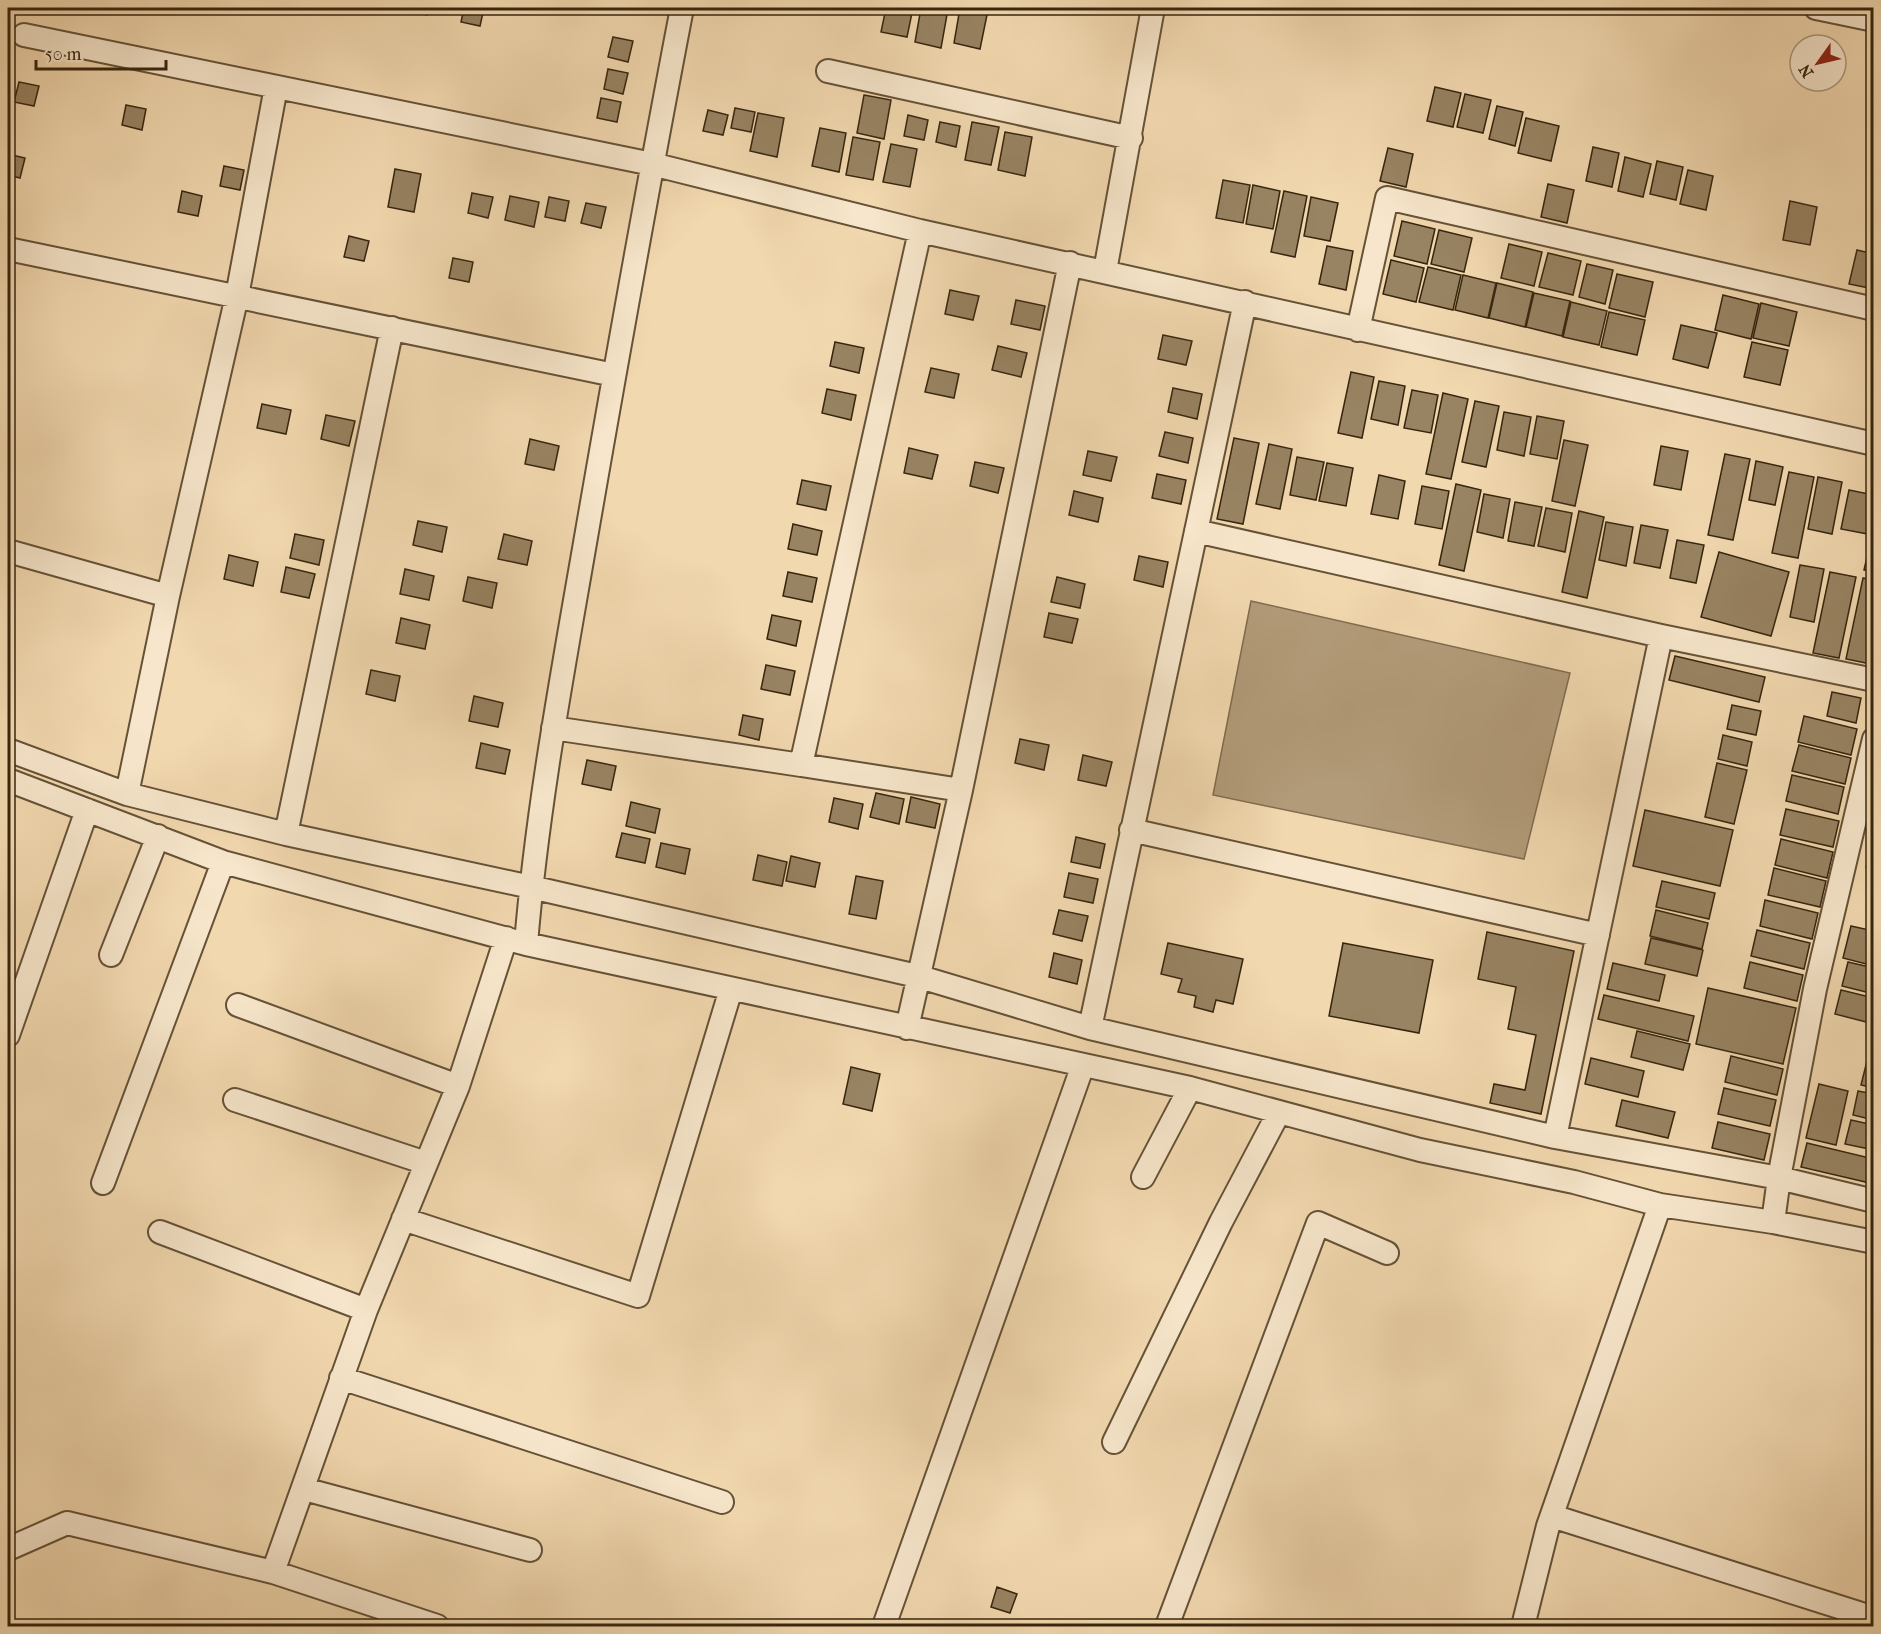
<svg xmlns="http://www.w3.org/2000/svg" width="1881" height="1634" viewBox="0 0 1881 1634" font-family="'IM FELL French Canon',serif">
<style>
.water{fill:#b29b79;stroke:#806c4f;stroke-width:1.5}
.building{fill:#988362;stroke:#36260f;stroke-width:1.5}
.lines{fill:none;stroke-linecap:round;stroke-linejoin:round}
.minor-casing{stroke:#655237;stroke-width:26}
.minor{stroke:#f7e6cb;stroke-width:22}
</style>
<rect width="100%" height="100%" fill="#f2d8af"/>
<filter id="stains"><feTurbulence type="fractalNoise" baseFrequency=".00333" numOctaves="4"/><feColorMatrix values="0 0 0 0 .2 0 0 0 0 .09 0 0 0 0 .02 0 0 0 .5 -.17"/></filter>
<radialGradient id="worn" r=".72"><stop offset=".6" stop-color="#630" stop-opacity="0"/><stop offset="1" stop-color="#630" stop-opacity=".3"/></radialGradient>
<path class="water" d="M1251,601L1570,673L1524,859L1213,795Z"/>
<path class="building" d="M408,8H429L427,15L407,11Z
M464,8H484L480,26L461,22Z
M886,8H913L907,37L881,32Z
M921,8L948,9L941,48L915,42Z
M960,8L988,10L980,49L954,43Z
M613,37L633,41L628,62L608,57Z
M608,69L628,73L623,94L604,89Z
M19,82L39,86L34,106L14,102Z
M1435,87L1461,93L1453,127L1427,121Z
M1465,94L1491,100L1483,133L1457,127Z
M864,95L891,100L884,139L857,133Z
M601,98L621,102L617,122L597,118Z
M126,105L146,109L142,130L122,125Z
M1497,106L1523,112L1515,146L1489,139Z
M735,108L755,112L751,132L731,128Z
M708,110L728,115L723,135L703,131Z
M758,113L784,118L777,157L750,151Z
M908,115L928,120L924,140L904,136Z
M1526,118L1559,126L1551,161L1518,153Z
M940,122L960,126L956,147L936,142Z
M972,122L999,127L991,165L965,160Z
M820,128L846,133L839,172L812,166Z
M1005,132L1032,137L1025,176L998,170Z
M853,137L880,142L873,180L846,175Z
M891,144L917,149L910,187L883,182Z
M1593,147L1619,153L1612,187L1586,181Z
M1388,148L1413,154L1406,187L1380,181Z
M8,154L25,158L20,178L8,175Z
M1625,157L1651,164L1643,197L1618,191Z
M1657,161L1683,167L1676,200L1650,194Z
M224,166L244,170L240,190L220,186Z
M395,169L421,174L414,212L388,207Z
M1688,170L1713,176L1706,210L1680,204Z
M1223,180L1250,185L1243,223L1216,218Z
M1548,184L1574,190L1567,223L1541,217Z
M1253,185L1280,191L1273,229L1246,224Z
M182,191L202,196L198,216L178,212Z
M1284,191L1307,196L1295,257L1271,252Z
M472,193L493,197L488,218L468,213Z
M510,196L539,202L534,227L505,220Z
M549,197L569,201L565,221L545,217Z
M1311,197L1338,203L1330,241L1304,236Z
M1790,201L1817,207L1810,245L1783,240Z
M586,203L606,207L601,228L581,223Z
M1402,221L1435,229L1427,264L1394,256Z
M1439,230L1472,238L1464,272L1431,264Z
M349,236L369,241L364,261L344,257Z
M1509,244L1542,252L1534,286L1501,278Z
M1327,246L1353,251L1346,290L1319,284Z
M1857,250L1874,254V289L1849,284Z
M1548,253L1581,261L1573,295L1539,287Z
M453,258L473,262L469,282L449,278Z
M1391,260L1424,268L1416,302L1383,294Z
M1587,264L1613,270L1605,304L1579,297Z
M1428,267L1461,275L1453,310L1419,302Z
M1617,274L1653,282L1645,317L1609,308Z
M1463,275L1496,283L1488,318L1455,310Z
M1497,283L1533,292L1525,327L1489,318Z
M950,290L979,296L973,320L945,314Z
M1534,293L1570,301L1562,336L1526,327Z
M1723,295L1759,304L1751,339L1715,330Z
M1016,300L1045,306L1040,330L1011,324Z
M1571,302L1607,311L1599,345L1563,337Z
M1761,303L1797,312L1789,346L1753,338Z
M1609,312L1645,320L1637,355L1601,347Z
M1681,325L1717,333L1708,368L1673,359Z
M1163,335L1192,341L1186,365L1158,359Z
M835,342L864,348L859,373L830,366Z
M1752,342L1788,350L1780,385L1744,377Z
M998,346L1027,353L1021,377L992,370Z
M931,368L959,374L954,398L925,392Z
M1351,372L1374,377L1362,438L1338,433Z
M1379,381L1405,386L1398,425L1371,419Z
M1173,388L1202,394L1197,419L1168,412Z
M827,389L856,395L851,420L822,413Z
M1412,390L1438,395L1431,433L1404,428Z
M1443,393L1468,399L1451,479L1426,474Z
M1475,401L1499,406L1486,467L1462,462Z
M262,404L291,410L286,434L257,428Z
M1504,412L1531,417L1524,456L1497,450Z
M326,415L355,421L349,446L321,439Z
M1537,416L1564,421L1557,459L1530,454Z
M1165,432L1193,438L1188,463L1159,456Z
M1234,438L1259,443L1243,524L1217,519Z
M530,439L559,446L554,470L525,464Z
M1564,440L1588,445L1575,506L1552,501Z
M1269,444L1292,449L1280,509L1256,504Z
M1661,446L1688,451L1681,490L1654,485Z
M909,448L938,455L932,479L904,473Z
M1088,451L1117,457L1111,481L1083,475Z
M1725,454L1750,459L1733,540L1708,535Z
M1297,457L1324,462L1316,500L1290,495Z
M1756,461L1783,467L1775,505L1749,500Z
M975,462L1004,468L998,493L970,486Z
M1327,463L1353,468L1346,506L1319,501Z
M1789,472L1814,477L1798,558L1772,553Z
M1157,474L1186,480L1181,504L1152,498Z
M1379,475L1405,481L1398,519L1371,514Z
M1818,477L1842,482L1832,534L1808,529Z
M802,480L831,486L826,510L797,504Z
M1456,484L1481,490L1464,571L1439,565Z
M1422,486L1449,491L1442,529L1415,524Z
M1849,490L1874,495L1868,534L1841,529Z
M1074,491L1103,498L1098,522L1069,515Z
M1484,494L1510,499L1503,538L1477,532Z
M1515,502L1542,507L1534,546L1508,541Z
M1546,508L1572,513L1565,552L1538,546Z
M1579,511L1604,517L1587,598L1562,592Z
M418,521L447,527L442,552L413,545Z
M1606,522L1633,527L1626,566L1599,560Z
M793,524L822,531L817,555L788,549Z
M1641,525L1668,530L1660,568L1634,563Z
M1874,527V572L1864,570Z
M295,534L324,540L319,565L290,558Z
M504,534L532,541L527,565L498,559Z
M1677,540L1704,545L1696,583L1670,578Z
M1719,552L1789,572L1771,636L1701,617Z
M229,555L258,562L253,586L224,579Z
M1139,556L1168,562L1163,587L1134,580Z
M1800,565L1824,569L1814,622L1790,617Z
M286,567L315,574L309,598L281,592Z
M405,569L434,576L429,600L400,594Z
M788,572L817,578L812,602L783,596Z
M1830,572L1856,577L1839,658L1813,653Z
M468,577L497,583L492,608L463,601Z
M1057,577L1085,584L1080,608L1051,602Z
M1863,578L1874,580L1871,664L1846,659Z
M1049,613L1078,619L1072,643L1044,637Z
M772,615L801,621L796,646L767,639Z
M401,618L430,625L425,649L396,643Z
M1675,656L1765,677L1759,702L1669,680Z
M766,665L795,671L790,695L761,689Z
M371,670L400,676L395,701L366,694Z
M1832,692L1861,698L1856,723L1827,716Z
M474,696L503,703L498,727L469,721Z
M1732,705L1761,711L1756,735L1727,729Z
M743,715L763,719L759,740L739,735Z
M1804,716L1857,729L1851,755L1798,742Z
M1723,735L1752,742L1747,766L1718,759Z
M1020,739L1049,745L1044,770L1015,763Z
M481,743L510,750L505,774L476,768Z
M1799,745L1851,758L1845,784L1792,771Z
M1083,755L1112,762L1106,786L1078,780Z
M587,760L616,766L611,790L582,784Z
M1717,763L1747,770L1734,824L1705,817Z
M1792,775L1844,787L1838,814L1786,801Z
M876,793L904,799L899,824L870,817Z
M911,797L940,804L935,828L906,822Z
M834,798L863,804L858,829L829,822Z
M631,802L660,809L655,833L626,826Z
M1786,809L1839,821L1833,847L1780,835Z
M1645,810L1733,830L1720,886L1633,866Z
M622,833L650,839L645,863L616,857Z
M1076,837L1105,844L1100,868L1071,862Z
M1781,839L1833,852L1827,878L1775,865Z
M661,843L690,849L685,874L656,867Z
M1872,843H1874V869L1866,867Z
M758,855L787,862L782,886L753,880Z
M791,856L820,863L815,887L786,881Z
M1774,868L1826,881L1820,907L1768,895Z
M1069,873L1098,879L1093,903L1064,897Z
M856,876L883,881L876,919L849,914Z
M1662,881L1715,893L1709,919L1656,907Z
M1765,900L1818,913L1812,939L1760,926Z
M1059,910L1088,916L1082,941L1053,934Z
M1656,910L1708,923L1702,949L1650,936Z
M1851,926L1874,931V966L1843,958Z
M1757,930L1810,943L1804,969L1751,956Z
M1487,932L1574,951L1541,1114L1490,1103L1494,1084L1525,1090L1536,1035L1508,1029L1516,987L1478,979Z
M1651,938L1703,950L1697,976L1645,964Z
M1168,943L1243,959L1233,1004L1216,1000L1213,1012L1194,1007L1196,996L1178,992L1182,979L1161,974Z
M1343,943L1433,960L1419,1033L1329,1016Z
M1054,953L1082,960L1077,984L1049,977Z
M1750,962L1803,975L1797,1001L1744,988Z
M1848,962L1874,968V994L1842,986Z
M1613,963L1665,975L1659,1001L1607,989Z
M1708,988L1796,1008L1783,1064L1696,1044Z
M1841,990L1874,998V1024L1835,1014Z
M1604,995L1694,1016L1688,1041L1598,1019Z
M1637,1031L1690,1044L1683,1070L1631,1057Z
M1873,1037L1874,1038V1088L1861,1085Z
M1731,1056L1783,1069L1777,1095L1725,1082Z
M1591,1058L1644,1071L1638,1097L1585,1084Z
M851,1067L880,1074L872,1111L843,1104Z
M1819,1084L1848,1091L1836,1145L1806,1138Z
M1724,1088L1776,1100L1770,1126L1718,1114Z
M1858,1091L1874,1094V1120L1853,1115Z
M1622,1100L1675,1112L1668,1138L1616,1126Z
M1851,1120L1874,1125V1150L1845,1144Z
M1718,1122L1770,1134L1764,1160L1712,1148Z
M1807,1143L1874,1159V1184L1801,1167Z
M997,1587L1017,1594L1010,1613L991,1607Z"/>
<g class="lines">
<defs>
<path id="minor" d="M1816,8L1874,20
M24,35L652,164L920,231L1874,444
M828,71L1131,138
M8,249L614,375
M1105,271L1153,8
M1358,330L1387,198L1874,309
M1196,531L1661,636L1874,680
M8,551L168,596
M553,728L801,765L920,231
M8,750L127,794L286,834L531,887L917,976L1090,1028L1555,1137L1779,1178L1874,1201
M801,765L961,790
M8,780L223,862L526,944L1190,1088L1420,1150L1574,1182L1660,1205L1773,1222L1874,1242
M127,794L168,596L237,296L276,87
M1131,830L1598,935
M286,834L392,328
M526,944C537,809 562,676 585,543C616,364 648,185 682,8
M111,955L158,836
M238,1005L458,1086
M907,1028L961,790L1070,263
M1090,1028L1245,302
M8,1035L87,810
M235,1100L426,1163
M1555,1137L1661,636
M1143,1177L1190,1088
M103,1183L223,862
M403,1219L638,1296L731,989
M1773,1222L1779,1178L1815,989L1874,739
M160,1232L366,1310
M341,1378L722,1502
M1114,1442L1221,1222L1279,1112
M304,1489L530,1550
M1552,1516L1874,1618
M8,1549L67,1523L273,1572L366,1310L458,1086L506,938
M273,1572L437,1626
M884,1626L1083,1065
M1167,1626L1318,1223L1387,1253
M1523,1626L1548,1526L1660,1205"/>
</defs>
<use href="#minor" class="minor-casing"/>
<use href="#minor" class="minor"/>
</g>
<rect width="1881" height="1634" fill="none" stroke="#f2d8af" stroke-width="30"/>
<rect x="9" y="9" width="1863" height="1616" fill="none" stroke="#36260f" stroke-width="3"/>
<rect x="15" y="15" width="1851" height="1604" fill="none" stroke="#36260f" stroke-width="1.5"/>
<g transform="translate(1818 63) rotate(236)"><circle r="28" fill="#f7e6cb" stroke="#aa9980" stroke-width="1.5"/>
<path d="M0-4.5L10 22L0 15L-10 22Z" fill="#8f2418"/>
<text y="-9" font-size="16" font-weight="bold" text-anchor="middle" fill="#36260f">N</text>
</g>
<path d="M36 60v9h130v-9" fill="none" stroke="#36260f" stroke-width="3"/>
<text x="45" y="60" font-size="18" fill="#36260f" stroke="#f7e6cb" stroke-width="4.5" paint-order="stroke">50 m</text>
<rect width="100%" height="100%" filter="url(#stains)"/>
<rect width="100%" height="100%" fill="url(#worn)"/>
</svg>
